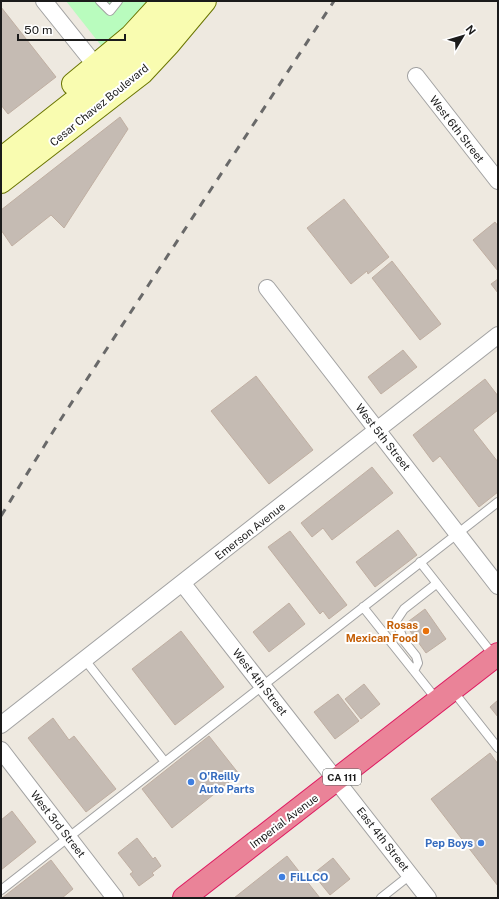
<svg xmlns="http://www.w3.org/2000/svg" width="499" height="899" viewBox="0 0 499 899" font-family="'Public Sans',sans-serif">
<style>
.park{fill:#b9fcbe}
.building{fill:#c5bbb3;stroke:#c0afa2}
.lines{fill:none;stroke-linecap:round;stroke-linejoin:round}
.lane-casing{stroke:#a2a2a2;stroke-width:10}
.street-casing{stroke:#a2a2a2;stroke-width:18}
.secondary-casing{stroke:#6a7500;stroke-width:24}
.highway-casing{stroke:#de1b61;stroke-width:24}
.lane{stroke:#fff;stroke-width:8}
.street{stroke:#fff;stroke-width:16}
.secondary{stroke:#f9fcb0;stroke-width:22}
.highway{stroke:#ea8398;stroke-width:22}
.rail{stroke:#696969;stroke-width:3;stroke-dasharray:8 8;stroke-linecap:butt}
.food-dot{fill:#e8710a;stroke:#fff;stroke-width:1.5}
.shop-dot{fill:#3f7fe0;stroke:#fff;stroke-width:1.5}
.labels{text-anchor:middle;stroke-width:4;stroke-linejoin:round;paint-order:stroke}
.shield{fill:#fff;stroke:#5f5f5f;stroke-width:1}
.shield-label{font-size:10px;font-weight:bold;fill:#1b1b1b}
.street-label{font-size:11px;fill:#1b1b1b;stroke:#fff}
.food-label{font-size:11px;font-weight:bold;fill:#c56008;stroke:#fff;text-anchor:end}
.shop-label{font-size:11px;font-weight:bold;fill:#366cbe;stroke:#fff;text-anchor:start}
</style>
<rect width="100%" height="100%" fill="#eee9e0"/>
<path class="park" d="M66,1H172L107,53Z"/>
<path class="building" d="M1,7L56,77L8,114L1,105Z
M120,117L128,129L64,228L51,215L12,246L1,230V210Z
M344,199L389,257L368,274L367,271L351,284L307,228Z
M495,222L498,226V271L473,240Z
M392,261L441,324L420,340L372,278Z
M498,279V293L491,284Z
M403,350L417,367L381,394L368,377Z
M256,376L313,450L269,484L211,411Z
M485,379L498,396V410L473,430L498,462V492L479,507L440,456L433,462L413,435Z
M372,467L393,493L332,540L323,528L312,537L301,523Z
M398,530L417,555L375,587L356,562Z
M290,531L347,605L329,619L323,611L320,614L268,547Z
M289,603L305,624L269,652L253,632Z
M425,609L446,639L426,653L405,624Z
M181,631L224,687L175,725L132,669Z
M364,684L380,704L361,719L345,699Z
M338,694L359,721L335,739L314,712Z
M498,700V717L490,707Z
M53,718L69,740L74,736L116,789L86,812L28,738Z
M209,736L239,774L172,828L142,789Z
M490,753L498,764V886L431,799Z
M12,811L36,842L1,870V820Z
M137,838L153,859L155,857L161,866L152,873L154,875L139,886L130,874L133,872L118,853Z
M287,856L320,898H234Z
M333,858L350,879L330,895L313,874Z
M51,860L73,889L62,898H2Z"/>
<g class="lines">
<defs>
<path id="lane" d="M100,1L110,11L118,1
M420,562L494,656
M363,607L437,700
M85,660L165,762
M414,671L418,663L416,656L404,641L396,621L404,609L436,584
M453,691L498,748
M1,890L498,502
M381,898L410,875"/>
<path id="street" d="M44,1L96,66
M416,76L498,181
M267,288L498,586
M183,584L428,898
M1,725L498,335
M1,750L115,898"/>
<path id="secondary" d="M73,84L131,36L163,1
M1,159L137,52L157,33L182,1
M1,182L142,73L169,44L205,1"/>
<path id="highway" d="M184,898L498,654"/>
</defs>
<use href="#lane" class="lane-casing"/>
<use href="#street" class="street-casing"/>
<use href="#secondary" class="secondary-casing"/>
<use href="#highway" class="highway-casing"/>
<use href="#lane" class="lane"/>
<use href="#street" class="street"/>
<use href="#secondary" class="secondary"/>
<use href="#highway" class="highway"/>
<path class="rail" d="M1,516L59,422L334,1"/>
</g>
<circle class="food-dot" cx="426" cy="631" r="4"/>
<g class="shop-dot">
<circle cx="191" cy="782" r="4"/>
<circle cx="481" cy="843" r="4"/>
<circle cx="282" cy="877" r="4"/>
</g>
<g class="labels">
<rect class="shield" x="323" y="769" width="38" height="16" rx="3"/>
<g class="shield-label">
<text x="342" y="781">CA 111</text>
</g>
<g class="street-label">
<text transform="translate(99 105) rotate(-39)" y="4">Cesar Chavez Boulevard</text>
<text transform="translate(457 129) rotate(52)" y="4">West 6th Street</text>
<text transform="translate(383 437) rotate(52)" y="4">West 5th Street</text>
<text transform="translate(250 531) rotate(-38)" y="4">Emerson Avenue</text>
<text transform="translate(260 682) rotate(52)" y="4">West 4th Street</text>
<text transform="translate(284 821) rotate(-37)" y="4">Imperial Avenue</text>
<text transform="translate(58 824) rotate(52)" y="4">West 3rd Street</text>
<text transform="translate(383 839) rotate(52)" y="4">East 4th Street</text>
</g>
<g class="food-label">
<text x="418" y="629">Rosas<tspan x="418" dy="13">Mexican Food</tspan></text>
</g>
<g class="shop-label">
<text x="199" y="780">O'Reilly<tspan x="199" dy="13">Auto Parts</tspan></text>
<text x="473" y="847" text-anchor="end">Pep Boys</text>
<text x="290" y="881">FiLLCO</text>
</g>
</g>
<rect width="499" height="899" fill="none" stroke="#1b1b1b" stroke-width="4"/>
<g transform="translate(463 36) rotate(52)" stroke="#ffffff" stroke-width="3" paint-order="stroke">
<path d="M0-3L7 15L0 10L-7 15Z" fill="#1b1b1b"/>
<text y="-6" font-size="11" font-weight="bold" text-anchor="middle" fill="#1b1b1b">N</text>
</g>
<path d="M18 34v6h107v-6" fill="none" stroke="#1b1b1b" stroke-width="2"/>
<text x="24" y="34" font-size="12" fill="#1b1b1b" stroke="#ffffff" stroke-width="3" paint-order="stroke">50 m</text>
</svg>
